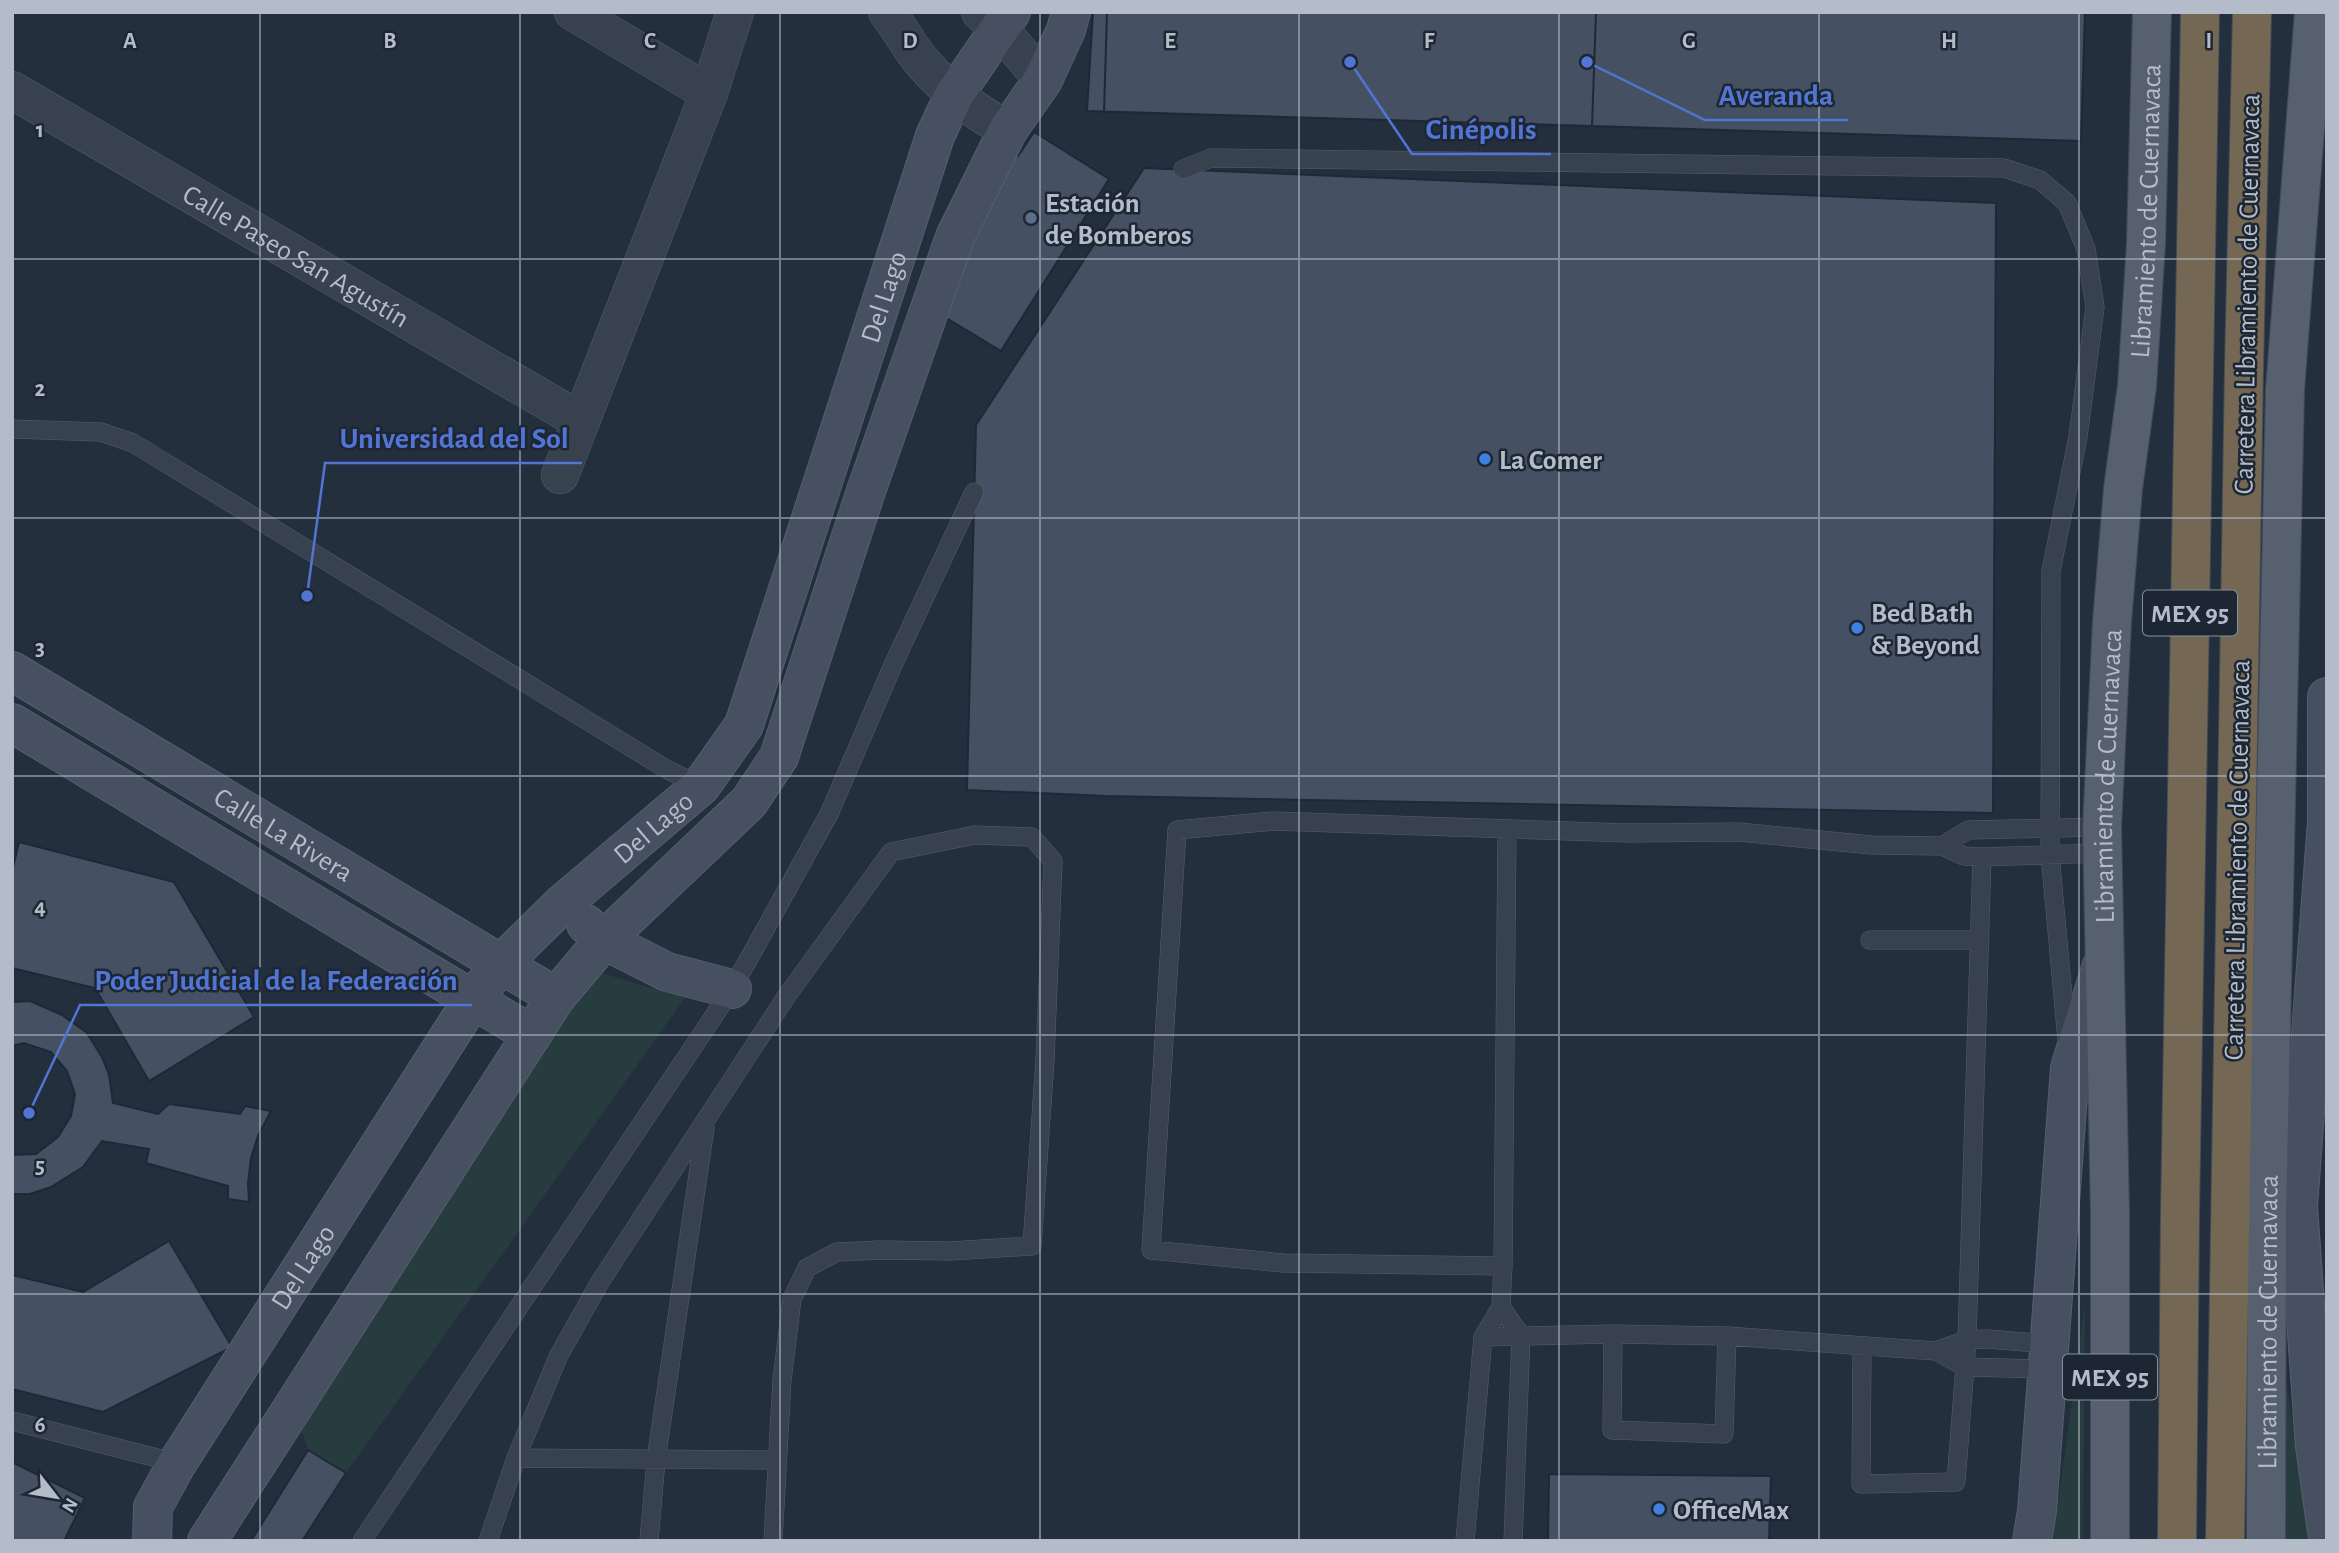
<svg xmlns="http://www.w3.org/2000/svg" width="2339" height="1553" viewBox="0 0 2339 1553" font-family="'Alegreya Sans',sans-serif">
<style>
.green{fill:#263c3f}
.building{fill:#455162;stroke:#1f2835;stroke-width:2}
.lines{fill:none;stroke-linecap:round;stroke-linejoin:round}
.lane-casing{stroke:#565f6c;stroke-width:19}
.street-casing{stroke:#565f6c;stroke-width:38}
.secondary-casing{stroke:#565f6c;stroke-width:40}
.primary-casing{stroke:#414a57;stroke-width:40}
.highway-casing{stroke:#434c59;stroke-width:40}
.lane{stroke:#38414e;stroke-width:18}
.street{stroke:#38414e;stroke-width:37}
.secondary{stroke:#465061;stroke-width:38}
.primary{stroke:#56606e;stroke-width:38}
.highway{stroke:#746855;stroke-width:38}
.grid{fill:none;stroke:#b4bcc9;stroke-width:2;stroke-opacity:0.55}
.service-dot{fill:#5c6f8a;stroke:#1d2633;stroke-width:2.5}
.shop-dot{fill:#3f7fe0;stroke:#1d2633;stroke-width:2.5}
.labels{text-anchor:middle;stroke-width:5;stroke-linejoin:round;paint-order:stroke}
.shield{fill:#1d2633;stroke:#878f9c;stroke-width:2}
.shield-label{font-size:26px;font-weight:bold;fill:#b4bcc9}
.poi-label{font-size:28px;font-weight:bold;fill:#b4bcc9;stroke:#1d2633;text-anchor:start}
.street-label{font-size:28px;fill:#b4bcc9;stroke:#1d2633}
.grid-label{font-size:23px;text-anchor:middle;font-weight:bold;fill:#b4bcc9;stroke:#1d2633;stroke-width:5;stroke-linejoin:round;paint-order:stroke}
.leader{fill:none;stroke:#5274d3;stroke-width:2.5}
.callout-dot{fill:#5274d3;stroke:#1d2633;stroke-width:2.5}
.callout-label{font-size:30px;text-anchor:middle;font-weight:bold;fill:#5274d3;stroke:#1d2633;stroke-width:5;stroke-linejoin:round;paint-order:stroke}
</style>
<rect width="100%" height="100%" fill="#242f3e"/>
<path class="green" d="M598,972L685,998L346,1473L308,1450L293,1404Z
M2256,1212L2314,1541H2251Z
M2085,1304L2083,1541H2053Z"/>
<path class="building" d="M1093,12H2085L2081,141L1087,111Z
M1107,12H1596L1592,126L1104,112Z
M1596,12H2085L2081,141L1592,126Z
M1034,132L1109,179L1001,351L935,311L1011,151L1018,156Z
M1144,168L1996,203L1993,813L1106,796L967,790L976,425Z
M19,842L174,882L254,1017L149,1081L95,988L12,968V872Z
M30,1001L62,1015L86,1032L102,1057L109,1075L113,1103L158,1114L169,1104L240,1114L245,1106L271,1111L258,1136L251,1158L248,1183L249,1202L228,1199V1186L146,1163L149,1149L102,1141L83,1167L51,1187L30,1194H12V1155L36,1154L58,1137L71,1116L75,1094L67,1071L51,1052L24,1043L12,1046V1002Z
M169,1241L232,1347L103,1412L12,1389V1275L83,1292Z
M308,1450L346,1473L302,1541H251Z
M12,1462L85,1498L64,1541H12Z
M1549,1474L1771,1476L1769,1541H1548Z"/>
<g class="lines">
<defs>
<path id="lane" d="M1183,169L1211,158L2004,168L2040,180L2067,203L2086,249L2095,307L2078,437L2051,571L2050,854L2067,1040
M12,429L101,432L133,443L668,770L701,786
M1942,846L1968,830L2102,827
M1870,940H1980
M1503,1266L1283,1263L1151,1250L1177,830L1273,821L1628,833L1739,832L1871,845L1942,846L1964,856L1982,857L2101,853
M1501,1307L1521,1336L1513,1541
M1613,1334L1612,1430L1724,1434L1727,1336
M1483,1337L1613,1334L1727,1336L1936,1351L1967,1340L1987,1339L2049,1344
M1862,1346L1861,1484L1956,1482L1967,1340L1982,857
M1936,1351L1965,1367L2048,1369
M12,1421L157,1458L176,1465
M516,1458L777,1460
M362,1541L732,989L829,814L893,665L974,492
M488,1541L516,1458L559,1355L600,1282L786,997L891,852L975,835L1032,837L1053,861L1045,1060L1032,1246L950,1251L880,1250L837,1252L807,1268L792,1299L782,1380L773,1541
M649,1541L656,1460L705,1128
M1465,1541L1483,1337L1501,1307L1503,1266L1507,830"/>
<g id="street">
<path d="M573,12L709,93"/>
<path d="M887,12C900,28 909,47 922,62C947,91 975,112 1008,130"/>
<path d="M980,12L999,28L1043,80"/>
<path id="s1" d="M12,90L581,421"/>
<path d="M560,475L709,93L735,12"/>
</g>
<g id="secondary">
<path id="s2" d="M12,671L556,997"/>
<path d="M2327,697V822"/>
<path d="M12,723L532,1035"/>
<path d="M2327,821L2298,1206L2315,1446L2327,1531"/>
<path d="M586,924L604,940L667,972L732,989"/>
<path id="s3" d="M152,1541L153,1507L176,1465L473,999L501,964L562,904L701,786L744,725L935,136L954,95L1011,12"/>
<path d="M207,1541L556,997L604,940L749,802L779,757L865,494L955,237L1008,130L1043,80L1066,30L1071,12"/>
<path d="M2032,1541L2037,1511L2070,1068L2102,965"/>
</g>
<g id="primary">
<path id="s4" d="M2110,1541V1214L2102,827L2112,622L2123,489L2137,386L2146,243L2152,12"/>
<path id="s5" d="M2266,1541L2267,1214L2285,390L2314,12"/>
</g>
<path id="highway" d="M2177,1541L2180,1214L2200,12
M2225,1541L2244,367L2252,12"/>
</defs>
<use href="#lane" class="lane-casing"/>
<use href="#street" class="street-casing"/>
<use href="#secondary" class="secondary-casing"/>
<use href="#primary" class="primary-casing"/>
<use href="#highway" class="highway-casing"/>
<use href="#lane" class="lane"/>
<use href="#street" class="street"/>
<use href="#secondary" class="secondary"/>
<use href="#primary" class="primary"/>
<use href="#highway" class="highway"/>
</g>
<path class="grid" d="M260,12V1541M520,12V1541M780,12V1541M1040,12V1541M1299,12V1541M1559,12V1541M1819,12V1541M2079,12V1541M12,259H2327M12,518H2327M12,776H2327M12,1035H2327M12,1294H2327"/>
<circle class="service-dot" cx="1031" cy="218" r="7"/>
<g class="shop-dot">
<circle cx="1485" cy="459" r="7"/>
<circle cx="1857" cy="628" r="7"/>
<circle cx="1659" cy="1509" r="7"/>
</g>
<g class="labels">
<g class="shield">
<rect x="2143" y="590.5" width="94" height="45" rx="5"/>
<rect x="2063" y="1354.5" width="94" height="45" rx="5"/>
</g>
<g class="shield-label">
<text x="2190" y="622">MEX 95</text>
<text x="2110" y="1386">MEX 95</text>
</g>
<g class="poi-label">
<text x="1045" y="212">Estación<tspan x="1045" dy="32">de Bomberos</tspan></text>
<text x="1499" y="469">La Comer</text>
<text x="1871" y="622">Bed Bath<tspan x="1871" dy="32">&amp; Beyond</tspan></text>
<text x="1673" y="1519">OfficeMax</text>
</g>
<g class="street-label">
<text dy="10" stroke="none"><textPath href="#s4" startOffset="1332">Libramiento de Cuernavaca</textPath></text>
<text dy="10" stroke="none"><textPath href="#s1" startOffset="329">Calle Paseo San Agustín</textPath></text>
<text transform="translate(2246 294) rotate(-89)" y="10">Carretera Libramiento de Cuernavaca</text>
<text dy="10" stroke="none"><textPath href="#s3" startOffset="1472">Del Lago</textPath></text>
<text dy="10" stroke="none"><textPath href="#s4" startOffset="765">Libramiento de Cuernavaca</textPath></text>
<text dy="10" stroke="none"><textPath href="#s3" startOffset="884">Del Lago</textPath></text>
<text dy="10" stroke="none"><textPath href="#s2" startOffset="317">Calle La Rivera</textPath></text>
<text transform="translate(2236 860) rotate(-89)" y="10">Carretera Libramiento de Cuernavaca</text>
<text dy="10" stroke="none"><textPath href="#s3" startOffset="317">Del Lago</textPath></text>
<text dy="10" stroke="none"><textPath href="#s5" startOffset="219">Libramiento de Cuernavaca</textPath></text>
</g>
</g>
<g class="grid-label">
<text x="130" y="48">A</text>
<text x="390" y="48">B</text>
<text x="650" y="48">C</text>
<text x="910" y="48">D</text>
<text x="1170" y="48">E</text>
<text x="1429" y="48">F</text>
<text x="1689" y="48">G</text>
<text x="1949" y="48">H</text>
<text x="2209" y="48">I</text>
<text x="40" y="137">1</text>
<text x="40" y="396">2</text>
<text x="40" y="655">3</text>
<text x="40" y="914">4</text>
<text x="40" y="1173">5</text>
<text x="40" y="1432">6</text>
</g>
<path class="leader" d="M1587 62L1705 120H1848M1350 62L1412 154H1551M307 596L325 463H582M29 1113L80 1005H472"/>
<g class="callout-dot">
<circle cx="1587" cy="62" r="7"/>
<circle cx="1350" cy="62" r="7"/>
<circle cx="307" cy="596" r="7"/>
<circle cx="29" cy="1113" r="7"/>
</g>
<g class="callout-label">
<text x="1776" y="105">Averanda</text>
<text x="1481" y="139">Cinépolis</text>
<text x="454" y="448">Universidad del Sol</text>
<text x="276" y="990">Poder Judicial de la Federación</text>
</g>
<rect width="2339" height="1553" fill="none" stroke="#b4bcc9" stroke-width="28"/>
<g transform="translate(56 1497) rotate(121)" stroke="#1d2633" stroke-width="5" paint-order="stroke">
<path d="M0-5L12 26L0 18L-12 26Z" fill="#b4bcc9"/>
<text y="-10" font-size="19" font-weight="bold" text-anchor="middle" fill="#b4bcc9">N</text>
</g>
</svg>
